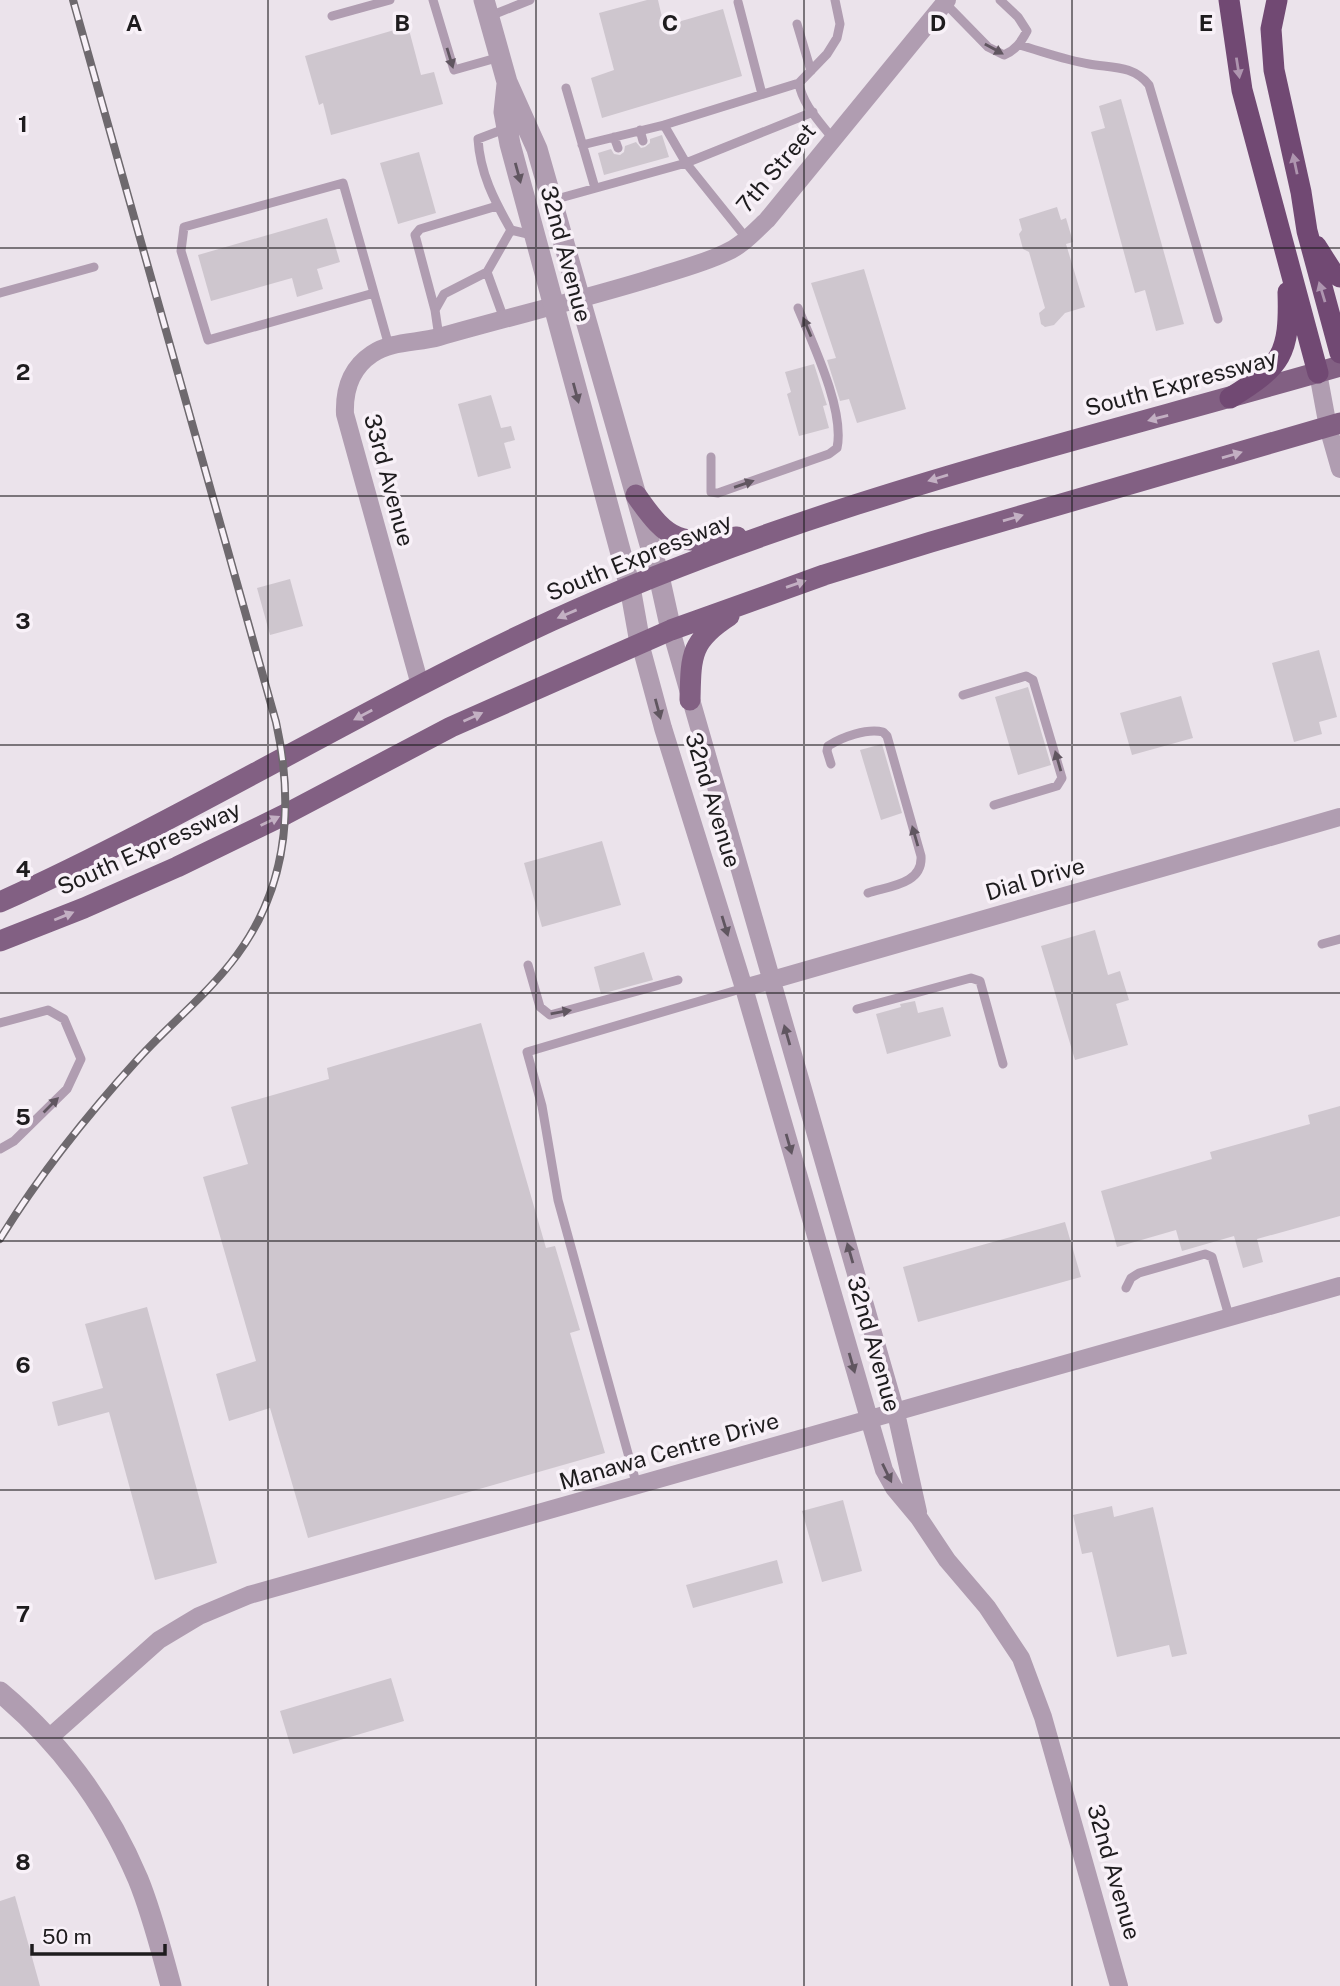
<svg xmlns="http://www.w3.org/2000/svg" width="1340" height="1986" viewBox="0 0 1340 1986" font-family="'Public Sans',sans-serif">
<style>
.building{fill:#cec6ce}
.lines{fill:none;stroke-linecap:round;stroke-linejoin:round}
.service{stroke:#b09db1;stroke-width:9}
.minor{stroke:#b09db1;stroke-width:18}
.tertiary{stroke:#b09db1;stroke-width:21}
.primary{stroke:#826083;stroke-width:21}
.motorway{stroke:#714973;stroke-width:21}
.rail-casing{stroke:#6e696e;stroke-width:8}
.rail{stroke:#f8f1f8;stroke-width:5;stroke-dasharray:16;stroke-linecap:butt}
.oneway{fill:#605660}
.oneway2{fill:#ae95af}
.oneway3{fill:#c3b0c3}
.grid{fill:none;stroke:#1e1c1e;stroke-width:2;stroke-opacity:0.55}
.labels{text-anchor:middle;stroke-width:7;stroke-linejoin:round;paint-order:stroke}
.street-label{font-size:23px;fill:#1e1c1e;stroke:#f8f1f8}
.grid-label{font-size:23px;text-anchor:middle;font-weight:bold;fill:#1e1c1e;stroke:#f8f1f8;stroke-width:7;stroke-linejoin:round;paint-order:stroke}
</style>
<rect width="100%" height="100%" fill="#ebe3eb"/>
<path class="building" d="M647,0H658L664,26L723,9L742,76L602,118L591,78L614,70L599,13Z
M408,26L421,75L434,72L443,104L331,135L323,103L319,105L305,56Z
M1121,99L1184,324L1156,331L1145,290L1135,293L1091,132L1105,128L1099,106Z
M662,135L669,157L604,175L598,153L611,149L614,154L620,155L624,152L625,146L636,142L641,148L645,147L650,143V139Z
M419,152L436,213L398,224L380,163Z
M1057,207L1061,220L1066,218L1073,242L1066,244L1085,307L1065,313L1054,325L1045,327L1041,324L1039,313L1045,308L1029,252L1023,249L1019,234L1022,230L1019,219Z
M327,218L340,262L317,269L323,289L297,297L292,278L211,301L198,255Z
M864,269L906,409L857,423L849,399L840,401L827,360L836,358L811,283Z
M814,364L825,399L827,405L823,406L829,428L799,436L787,394L791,392L785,372Z
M491,395L501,428L511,426L515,440L504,443L511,468L478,477L458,404Z
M290,579L303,626L270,635L257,588Z
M1319,650L1337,717L1319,722L1322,734L1294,742L1272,663Z
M1028,687L1051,765L1018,775L995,697Z
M1181,696L1193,738L1132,755L1120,713Z
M882,744L902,813L881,820L860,750Z
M602,841L621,905L542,927L524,863Z
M1095,930L1108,975L1120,971L1129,1000L1116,1004L1128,1045L1075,1060L1041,946Z
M644,952L653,980L601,994L594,967Z
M915,1001L918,1013L943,1007L951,1036L887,1054L876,1014L901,1007L900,1004Z
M481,1023L546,1248L555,1246L580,1330L570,1333L605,1453L308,1538L270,1408L229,1421L216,1374L256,1361L203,1177L248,1164L231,1107L329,1079L327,1068Z
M1340,1106V1216L1257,1239L1263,1262L1243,1268L1234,1236L1182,1251L1176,1230L1117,1247L1101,1191L1212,1159L1210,1152L1310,1124L1308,1115Z
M1065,1222L1081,1277L918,1322L903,1267Z
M147,1307L217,1563L155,1580L109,1412L58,1426L52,1402L103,1388L85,1324Z
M843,1500L862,1571L822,1582L802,1511Z
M1112,1506L1114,1517L1153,1507L1187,1654L1172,1657L1169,1645L1117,1657L1092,1552L1082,1554L1073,1515Z
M777,1560L783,1583L693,1608L686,1585Z
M391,1678L404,1721L293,1754L280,1711Z
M15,1896L40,1986H0V1901Z"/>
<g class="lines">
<path class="service" d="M433,0L454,70L500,57
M738,2L762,94
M945,3L988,47L1004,55C1016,50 1021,42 1027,31L1018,17L1000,0
M332,16L390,0
M490,16L530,0
M797,24L811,71
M1019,45C1041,51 1065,60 1089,64C1112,68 1133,65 1149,85L1218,319
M799,83C802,104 820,122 833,139
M566,88L595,188
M664,125L799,83L827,54L837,38L840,24L835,0
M507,128L478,139C480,173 494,200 511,230L532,235
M640,130L643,141
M614,137L618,148
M582,145L664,125L686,163L747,239
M553,200L686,163L813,112
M0,293L94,267
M374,293L208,340L181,251L184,227L343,183L389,346
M435,310L415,235L420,229L497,206
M504,319L487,272L511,230
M439,337L435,310L444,294L487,272
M711,457V492L718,493L829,454L837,448C845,411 813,344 798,308
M963,695L1026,676L1033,680L1062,778L1057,786L994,805
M831,764L827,751L828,746C842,737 867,728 883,732L887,736L921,856C923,884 890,886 868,893
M1322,944L1340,939
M528,965L540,1007L550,1015L678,980
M857,1009L971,978L980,981L1003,1064
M0,1023L48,1010L64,1019L81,1059L67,1089L14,1141L0,1149
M1126,1288L1131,1278L1139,1273L1205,1254L1212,1257L1229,1316
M637,1486L558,1200L542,1106L527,1052L744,988"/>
<path class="minor" d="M1318,373L1328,427L1340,469
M671,630L896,1413L918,1512
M640,643L663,728L744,988L884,1470L894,1488L919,1518L947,1560L987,1607L1021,1658L1043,1717L1119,1986
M420,685L345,414C344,390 351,368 372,354C391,341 417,343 439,337C509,317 580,300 649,279C674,271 702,264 725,253C742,246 754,232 767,220L947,0
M744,988L1340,817
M50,1737L159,1640L199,1616L249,1595L1340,1286"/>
<path class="tertiary" d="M484,0L507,82L537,149L659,576L671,630
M507,84L504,112L510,144L630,587L640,643
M0,1692C61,1743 107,1806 138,1879C152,1913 161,1950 171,1986"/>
<path class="primary" d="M636,495C669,543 680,545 737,537
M690,700C691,656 690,641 729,616
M0,902C188,817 364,707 551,621C805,504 1073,443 1340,366
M0,941L84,908L177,867L286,814L451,727L671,630L824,575L931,542L1340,423"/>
<path class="motorway" d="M1229,0L1242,90L1318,373
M1277,0L1271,29L1274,70L1301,192L1307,231L1340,353
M1316,246L1332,271L1340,277
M1230,398C1282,366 1290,354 1288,292"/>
<defs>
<path id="rail" d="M0,1239C40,1174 88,1114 139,1058C171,1023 209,993 237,955C288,886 294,804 276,722L73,0"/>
</defs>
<use href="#rail" class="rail-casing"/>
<use href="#rail" class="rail"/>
</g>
<defs><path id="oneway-solid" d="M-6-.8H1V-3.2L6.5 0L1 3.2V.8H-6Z" transform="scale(1.75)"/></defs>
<g class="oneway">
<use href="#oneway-solid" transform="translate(994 49) rotate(29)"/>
<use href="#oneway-solid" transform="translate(450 58) rotate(73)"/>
<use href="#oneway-solid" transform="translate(518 173) rotate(75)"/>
<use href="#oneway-solid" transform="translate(807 327) rotate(-113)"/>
<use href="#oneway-solid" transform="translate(576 393) rotate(75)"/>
<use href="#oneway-solid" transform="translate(744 484) rotate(-19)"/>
<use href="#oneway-solid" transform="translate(658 709) rotate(75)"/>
<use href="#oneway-solid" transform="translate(1058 761) rotate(-106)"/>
<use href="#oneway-solid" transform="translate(915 836) rotate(-106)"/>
<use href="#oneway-solid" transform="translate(725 926) rotate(73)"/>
<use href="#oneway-solid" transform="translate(561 1012) rotate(-10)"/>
<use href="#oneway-solid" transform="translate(787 1035) rotate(-106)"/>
<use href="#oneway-solid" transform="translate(51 1105) rotate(-45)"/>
<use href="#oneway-solid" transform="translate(789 1144) rotate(74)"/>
<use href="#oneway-solid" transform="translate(850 1253) rotate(-106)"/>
<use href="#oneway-solid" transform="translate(852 1363) rotate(74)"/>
<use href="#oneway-solid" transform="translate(887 1473) rotate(64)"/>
</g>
<g class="oneway2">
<use href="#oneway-solid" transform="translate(1238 68) rotate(81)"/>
<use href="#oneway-solid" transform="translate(1295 164) rotate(-102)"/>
<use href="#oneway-solid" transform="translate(1322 292) rotate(-107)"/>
</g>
<g class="oneway3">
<use href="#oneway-solid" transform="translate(1158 418) rotate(165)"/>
<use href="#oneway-solid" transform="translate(1232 455) rotate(-16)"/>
<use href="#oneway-solid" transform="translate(938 478) rotate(163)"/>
<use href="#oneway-solid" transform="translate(1013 518) rotate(-16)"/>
<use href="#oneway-solid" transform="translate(796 584) rotate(-19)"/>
<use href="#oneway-solid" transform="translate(567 614) rotate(157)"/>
<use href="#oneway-solid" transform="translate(363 715) rotate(152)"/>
<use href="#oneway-solid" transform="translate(473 717) rotate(-24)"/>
<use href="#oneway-solid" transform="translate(270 821) rotate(-26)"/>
<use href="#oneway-solid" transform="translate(64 916) rotate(-22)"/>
</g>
<path class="grid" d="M268,0V1986M536,0V1986M804,0V1986M1072,0V1986M0,248H1340M0,496H1340M0,745H1340M0,993H1340M0,1241H1340M0,1490H1340M0,1738H1340"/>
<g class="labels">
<g class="street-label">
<text transform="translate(776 168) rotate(-50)" y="8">7th Street</text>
<text transform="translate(566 254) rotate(75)" y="8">32nd Avenue</text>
<text transform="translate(1181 383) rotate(-15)" y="8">South Expressway</text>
<text transform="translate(389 480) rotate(75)" y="8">33rd Avenue</text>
<text transform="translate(639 557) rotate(-22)" y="8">South Expressway</text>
<text transform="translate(713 800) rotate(73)" y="8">32nd Avenue</text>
<text transform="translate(149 848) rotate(-24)" y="8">South Expressway</text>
<text transform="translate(1035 879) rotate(-16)" y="8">Dial Drive</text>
<text transform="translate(874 1344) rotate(74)" y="8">32nd Avenue</text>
<text transform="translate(669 1451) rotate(-16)" y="8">Manawa Centre Drive</text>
<text transform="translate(1114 1872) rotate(74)" y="8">32nd Avenue</text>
</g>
</g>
<g class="grid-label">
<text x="134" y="31">A</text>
<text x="402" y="31">B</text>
<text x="670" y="31">C</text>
<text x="938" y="31">D</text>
<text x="1206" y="31">E</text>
<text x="23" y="132">1</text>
<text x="23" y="380">2</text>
<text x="23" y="629">3</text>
<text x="23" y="877">4</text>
<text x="23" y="1125">5</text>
<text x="23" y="1373">6</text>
<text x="23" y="1622">7</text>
<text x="23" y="1870">8</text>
</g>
<path d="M32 1944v10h133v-10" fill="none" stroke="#1e1c1e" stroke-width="3.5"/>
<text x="42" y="1944" font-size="21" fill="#1e1c1e" stroke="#f8f1f8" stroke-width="5" paint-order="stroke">50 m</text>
</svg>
